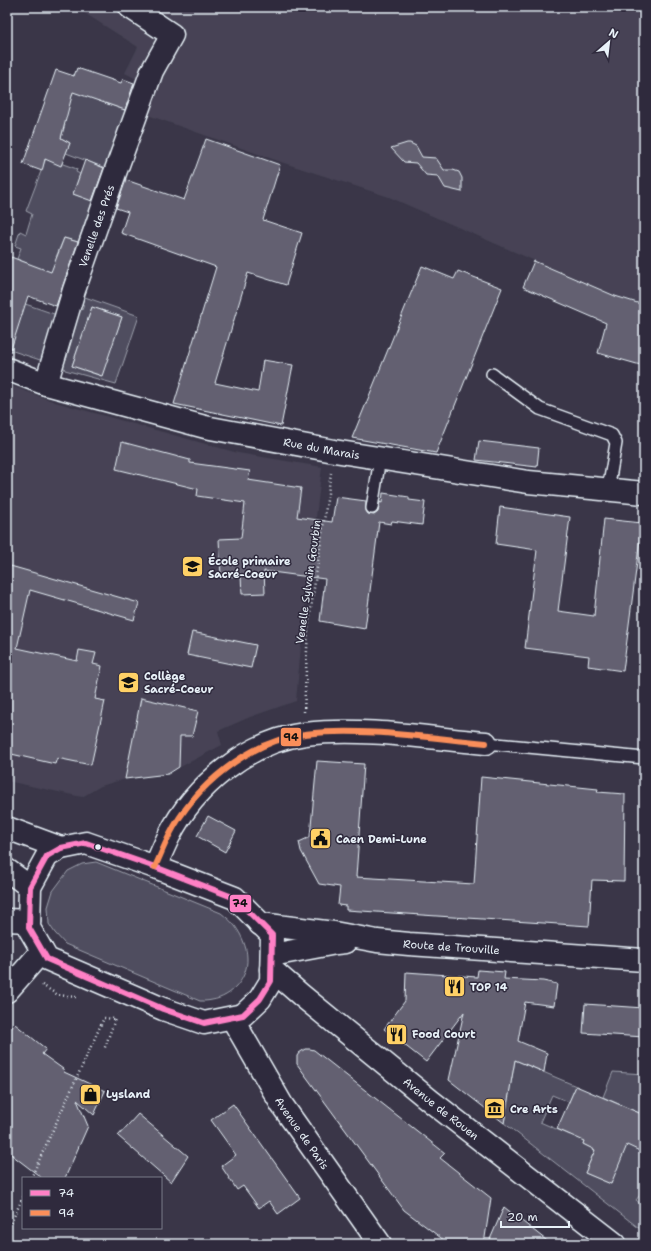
<svg xmlns="http://www.w3.org/2000/svg" width="651" height="1251" viewBox="0 0 651 1251" font-family="'Shantell Sans',sans-serif">
<style>
.built{fill:#464354}
.green{fill:#504e5f;stroke:#9ca0ac;fill-rule:evenodd}
.building{fill:#636171;stroke:#e8f1f8}
.lines{fill:none;stroke-linecap:round;stroke-linejoin:round}
.lane-casing{stroke:#e8f1f8;stroke-width:14}
.street-casing{stroke:#e8f1f8;stroke-width:25}
.secondary-casing{stroke:#e8f1f8;stroke-width:25}
.path{stroke:#e8f1f8;stroke-width:2.5;stroke-dasharray:1 3;stroke-linecap:butt}
.lane{stroke:#2f2a3d;stroke-width:11}
.street{stroke:#2f2a3d;stroke-width:22}
.secondary{stroke:#2f2a3d;stroke-width:22}
.bus-1-casing{stroke:#2f2a3d;stroke-width:9}
.bus-2-casing{stroke:#2f2a3d;stroke-width:9}
.bus-1{stroke:#ff80c5;stroke-width:6}
.bus-2{stroke:#fa8e5a;stroke-width:6}
.bus-dot{fill:#e8f1f8;stroke:#2f2a3d;stroke-width:1.5}
.labels{text-anchor:middle;stroke-width:3;stroke-linejoin:round;paint-order:stroke}
.street-label{font-size:11px;fill:#e8f1f8;stroke:#2f2a3d}
.poi-label{font-size:11px;font-weight:bold;fill:#e8f1f8;stroke:#2f2a3d;text-anchor:start}
.line-badge{stroke:#2f2a3d;stroke-width:1.5}
.pale-badge-label{font-size:11px;text-anchor:middle;font-weight:bold;fill:#111}
</style>
<rect width="100%" height="100%" fill="#3a3648"/>
<filter id="ink" filterUnits="userSpaceOnUse"><feTurbulence type="fractalNoise" baseFrequency=".025" numOctaves="2"/><feDisplacementMap in="SourceGraphic" scale="8" xChannelSelector="R" yChannelSelector="G"/><feConvolveMatrix kernelMatrix="1 2 1 2 8 2 1 2 1" color-interpolation-filters="sRGB"/></filter>
<g filter="url(#ink)">
<path class="built" d="M75,7H644V304L613,295L389,197L281,162L145,114L154,88L125,73L138,47Z
M12,386L55,402L238,453L322,467L302,635L296,701L250,717L218,731L222,745L167,774L130,778L114,782L101,786L82,797L7,781V408Z"/>
<path class="green" d="M74,74L84,78L78,93L130,112L108,169L66,153L70,143L61,138L65,125L58,122Z
M46,158L77,169L76,172L80,174L73,194L93,201L78,242L64,238L56,257L73,264L66,285L43,276L29,264L17,259L21,248L15,246L20,231L26,234L32,214L26,211Z
M82,296L139,316L116,384L65,370L61,360L62,357L67,358L68,353L64,351L77,308L82,310L84,305L79,303ZM92,307L122,317L101,376L72,366Z
M8,298L57,315L43,361L10,350L18,326L7,301Z
M96,862L221,913C226,917 231,921 235,926C241,934 247,947 247,958C248,978 232,997 212,1000C208,1001 204,1001 200,1001L65,944L55,933L49,924L48,907L53,891L68,871L82,864Z
M515,1060L576,1086L569,1102L552,1095L540,1122L570,1135L571,1134L585,1139L583,1144L595,1150L585,1173L611,1184L625,1138L644,1153V1190L636,1200C647,1208 644,1218 644,1232L504,1123Z
M613,1072L644,1074V1115L603,1097Z"/>
<path class="building" d="M77,68L121,83L123,79L134,83L125,110L73,92L61,138L70,143L61,166L45,159L42,171L23,164L56,70L74,76Z
M206,139L280,165L263,220L302,233L286,285L248,273L215,383L258,392L263,360L293,365L281,426L174,404L216,267L121,233L128,212L116,208L126,180L184,200Z
M407,143H410L416,146L422,157L436,158L444,170H453L459,172L462,178V192L445,188L438,176L426,175L416,163L404,162L391,148Z
M85,160L104,168L92,201L73,194Z
M64,238L78,242L56,306L28,296L11,349L7,348V267L11,257L51,272Z
M534,261L615,296L644,305V366L598,353L606,323L523,287Z
M422,266L454,279L458,271L502,288L436,453L352,438Z
M92,307L122,317L102,376L72,366Z
M479,441L539,448L537,467L476,460Z
M122,442L190,460V463L250,471L248,480L301,488L297,517L332,522L336,497L366,501V511L368,514L374,515L378,512L380,502L382,503L383,493L409,497V500L425,502L422,525L392,521L391,524L379,522L365,629L320,621L325,579L264,571L265,593L242,594L241,576L221,577L219,539L241,538L245,503L197,496L198,489L116,469Z
M500,507L570,517L558,611L594,616L604,519L642,523L623,671L588,666L589,656L525,648L537,550L496,544Z
M7,565L139,603L134,620L30,590L17,648L77,661L79,650L96,653L93,664L102,666L95,699L105,701L91,765L57,758L55,764L7,753Z
M192,632L256,645L251,668L187,655Z
M141,698L198,711L192,736H180L179,767L168,774L125,779Z
M317,761L364,764L356,877L474,884L481,777L598,789L597,792L625,794L624,881L592,880L589,926L346,910V906L338,905L340,887L319,884L301,851L299,842L310,837Z
M208,816L236,831L225,852L197,836Z
M478,970L505,972L504,979L543,981L557,984L554,1006L525,1002L518,1041L547,1053L544,1072L515,1060L504,1123L449,1080L464,1012L426,1062L384,1029L405,1001L406,972L477,977Z
M585,1004L644,1008V1037L583,1033Z
M15,1024L46,1049L42,1054L63,1069L64,1072L105,1091L94,1115L77,1100L88,1126L65,1178H42L8,1152L7,1033Z
M305,1049H310L314,1050L445,1153L440,1158L491,1198L484,1244H449L404,1210L297,1064V1056L299,1053Z
M576,1086L644,1115V1153L627,1145L611,1184L585,1173L595,1150L583,1144L584,1141L557,1129Z
M233,1104L300,1198L278,1214L269,1201L259,1208L243,1186L237,1190L221,1166L236,1155L211,1120Z
M138,1114L188,1156L171,1182L118,1136Z
M504,1207L551,1244H488Z"/>
<g class="lines">
<defs>
<path id="lane" d="M492,374L540,409L612,435L616,443L608,490
M372,508L380,458
M486,743L644,758"/>
<g id="street">
<path id="s1" d="M7,369L46,384L205,427L334,451L528,482L644,493"/>
<path id="s2" d="M46,384L74,290L116,170L152,71L172,35L130,7"/>
<path d="M155,867C160,856 164,846 169,836C194,786 249,741 305,734C363,727 428,738 486,743"/>
</g>
<g id="secondary">
<path d="M7,828L61,848"/>
<path d="M86,843L155,867L235,898L272,935L271,981L260,999L243,1015L204,1023L163,1009L47,959L29,928L30,887L47,856L61,848Z"/>
<path d="M7,870L30,887"/>
<path d="M7,920L29,921"/>
<path id="s3" d="M260,924L334,933L377,941L409,944L644,960"/>
<path d="M272,955L336,943L345,942"/>
<path id="s4" d="M271,969L301,995L432,1102L615,1244"/>
<path d="M7,991L42,951"/>
<path id="s5" d="M232,1018L282,1105L380,1244"/>
</g>
</defs>
<use href="#lane" class="lane-casing"/>
<use href="#street" class="street-casing"/>
<use href="#secondary" class="secondary-casing"/>
<path class="path" d="M304,712L308,629L331,473
M7,790L8,784
M42,985L58,995L76,997
M31,1178L104,1018L115,1019L104,1050
M11,1223L23,1197"/>
<use href="#lane" class="lane"/>
<use href="#street" class="street"/>
<use href="#secondary" class="secondary"/>
<defs>
<path id="bus-1" d="M86,843L155,867L235,898L272,935L271,981L260,999L243,1015L204,1023L163,1009L47,959L29,928L30,887L47,856L61,848Z"/>
<path id="bus-2" d="M155,867C160,856 164,846 169,836C194,786 249,741 305,734C363,727 428,738 486,743"/>
</defs>
<use href="#bus-1" class="bus-1-casing"/>
<use href="#bus-2" class="bus-2-casing"/>
<use href="#bus-1" class="bus-1"/>
<use href="#bus-2" class="bus-2"/>
</g>
</g>
<defs>
<symbol id="school-square" viewBox="-11 -11 22 22"><rect x="-9" y="-9" width="18" height="18" rx="4" fill="#ffd166" stroke="#2f2a3d"/><path d="M0-5L7-2L0 1L-7-2ZM-4 1L0 2.5L4 1V4Q0 6-4 4Z" fill="#111"/></symbol>
<symbol id="civic-square" viewBox="-11 -11 22 22"><rect x="-9" y="-9" width="18" height="18" rx="4" fill="#ffd166" stroke="#2f2a3d"/><path d="M-.6-6.5H3V-4.5H.6V-3L4-1V1h2V6H-6V1h2V-1L-.6-3ZM-1.2 2.5V6h2.4V2.5Z" fill="#111"/></symbol>
<symbol id="restaurant-square" viewBox="-11 -11 22 22"><rect x="-9" y="-9" width="18" height="18" rx="4" fill="#ffd166" stroke="#2f2a3d"/><path d="M-5-6h1v4h1v-4h1v4h1v-4h1v5L-1.5 .5V6h-2V.5L-5-1ZM5-6V6H3V1.5H1.5Q1.5-4 5-6Z" fill="#111"/></symbol>
<symbol id="shop-square" viewBox="-11 -11 22 22"><rect x="-9" y="-9" width="18" height="18" rx="4" fill="#ffd166" stroke="#2f2a3d"/><path d="M-5-2.5h2.3a2.7 3.5 0 0 1 5.4 0H5L5.5 6h-11ZM-1.5-2.5h3a1.5 2.3 0 0 0-3 0Z" fill="#111"/></symbol>
<symbol id="museum-square" viewBox="-11 -11 22 22"><rect x="-9" y="-9" width="18" height="18" rx="4" fill="#ffd166" stroke="#2f2a3d"/><path d="M0-6L6-3V-2H-6V-3ZM-5-1h2V3h-2ZM-1-1h2V3h-2ZM3-1h2V3H3ZM-6 4H6V6H-6Z" fill="#111"/></symbol>
</defs>
<g fill-rule="evenodd">
<use href="#school-square" x="180" y="554" width="25" height="25"/>
<use href="#school-square" x="116" y="670" width="25" height="25"/>
<use href="#civic-square" x="308" y="826" width="25" height="25"/>
<use href="#restaurant-square" x="442" y="974" width="25" height="25"/>
<use href="#restaurant-square" x="384" y="1022" width="25" height="25"/>
<use href="#shop-square" x="78" y="1082" width="25" height="25"/>
<use href="#museum-square" x="482" y="1096" width="25" height="25"/>
</g>
<circle class="bus-dot" cx="98" cy="847" r="3.5"/>
<g class="labels">
<g class="street-label">
<text dy="4" stroke="none"><textPath href="#s2" startOffset="166">Venelle des Prés</textPath></text>
<text dy="4" stroke="none"><textPath href="#s1" startOffset="325">Rue du Marais</textPath></text>
<text transform="translate(308 582) rotate(-82)" y="4">Venelle Sylvain Gourbin</text>
<text dy="4" stroke="none"><textPath href="#s3" startOffset="193">Route de Trouville</textPath></text>
<text dy="4" stroke="none"><textPath href="#s4" startOffset="220">Avenue de Rouen</textPath></text>
<text dy="4" stroke="none"><textPath href="#s5" startOffset="135">Avenue de Paris</textPath></text>
</g>
<g class="poi-label">
<text x="208" y="565">École primaire<tspan x="208" dy="13">Sacré-Coeur</tspan></text>
<text x="144" y="680">Collège<tspan x="144" dy="13">Sacré-Coeur</tspan></text>
<text x="336" y="843">Caen Demi-Lune</text>
<text x="470" y="991">TOP 14</text>
<text x="412" y="1038">Food Court</text>
<text x="106" y="1098">Lysland</text>
<text x="510" y="1113">Cre Arts</text>
</g>
</g>
<g class="line-badge">
<rect x="280" y="727" width="22" height="20" rx="4" fill="#fa8e5a"/>
<rect x="229" y="894" width="23" height="19" rx="4" fill="#ff80c5"/>
</g>
<g class="pale-badge-label">
<text x="291" y="741">94</text>
<text x="240" y="907">74</text>
</g>
<rect width="651" height="1251" fill="none" stroke="#2f2a3d" stroke-width="24"/>
<rect x="12" y="12" width="627" height="1227" fill="none" stroke="#e8f1f8" stroke-width="1.5" filter="url(#ink)"/>
<rect x="22" y="1177" width="140" height="52" fill="#2f2a3d" stroke="#797a88"/>
<rect x="30" y="1190" width="20" height="6" fill="#ff80c5" stroke="#797a88"/>
<text x="58" y="1197" font-size="12" fill="#e8f1f8">74</text>
<rect x="30" y="1210" width="20" height="6" fill="#fa8e5a" stroke="#797a88"/>
<text x="58" y="1217" font-size="12" fill="#e8f1f8">94</text>
<g transform="translate(609 42) rotate(28)" stroke="#2f2a3d" stroke-width="3" paint-order="stroke">
<path d="M0-3L7 15L0 10L-7 15Z" fill="#e8f1f8"/>
<text y="-6" font-size="11" font-weight="bold" text-anchor="middle" fill="#e8f1f8">N</text>
</g>
<path d="M501 1221v6h68v-6" fill="none" stroke="#e8f1f8" stroke-width="2"/>
<text x="507" y="1221" font-size="12" fill="#e8f1f8" stroke="#2f2a3d" stroke-width="3" paint-order="stroke">20 m</text>
</svg>
